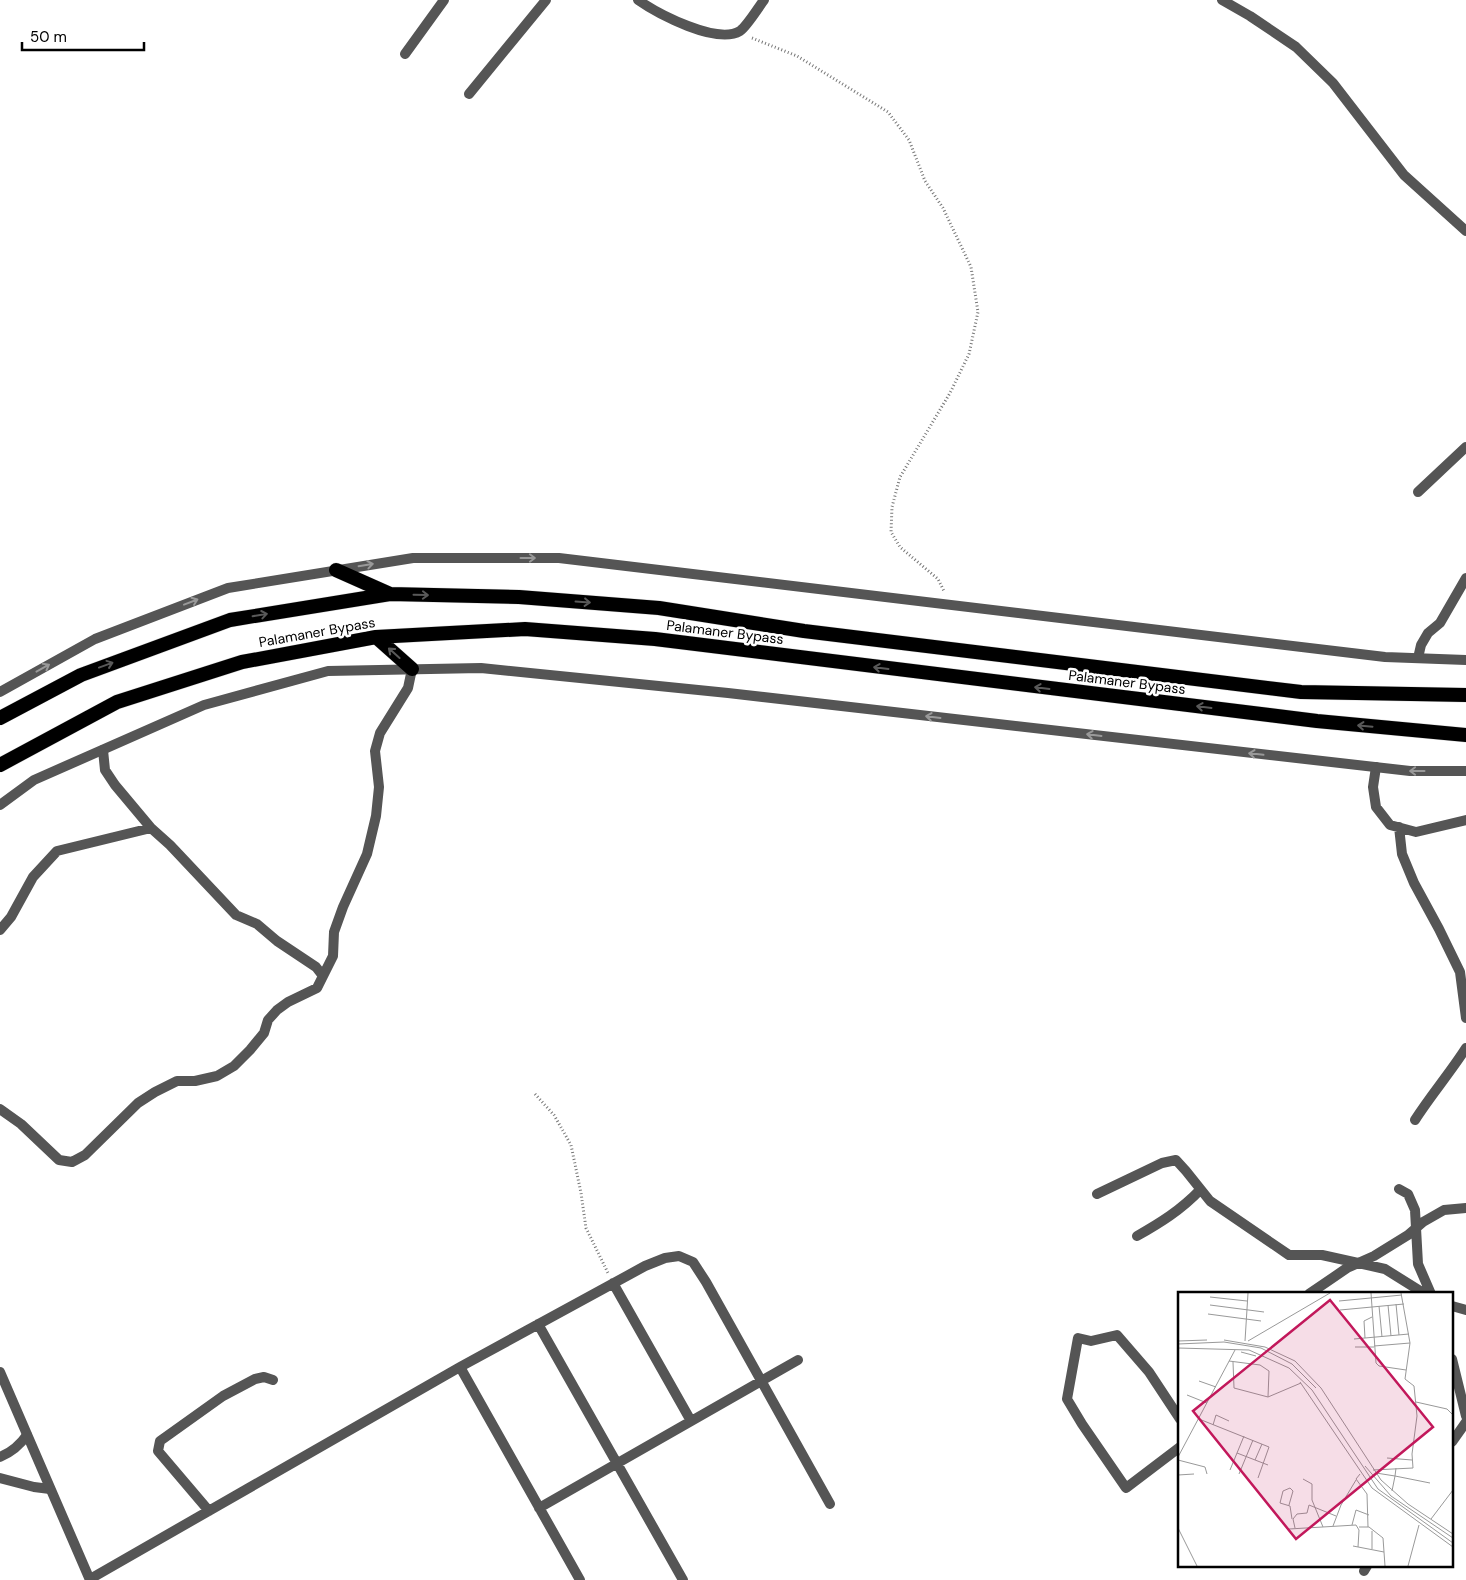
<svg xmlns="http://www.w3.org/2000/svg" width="1466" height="1580" viewBox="0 0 1466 1580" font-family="'DM Sans',sans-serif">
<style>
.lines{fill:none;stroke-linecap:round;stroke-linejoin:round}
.trunk-casing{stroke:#dbdbdb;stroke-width:15}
.path{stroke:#777;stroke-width:3;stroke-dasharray:1 2.5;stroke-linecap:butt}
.minor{stroke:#555;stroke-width:10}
.tertiary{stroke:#555;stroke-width:10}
.trunk{stroke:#000;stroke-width:14}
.oneway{stroke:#999}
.oneway2{stroke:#595959}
.labels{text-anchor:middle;stroke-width:5;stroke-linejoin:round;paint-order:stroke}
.street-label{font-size:14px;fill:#000;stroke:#fff}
.inset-road{fill:none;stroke:#999;stroke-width:1}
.view{fill:#c2185b;fill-opacity:0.15;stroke:#c2185b;stroke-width:2.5}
.inset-edge{fill:none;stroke:#000;stroke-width:2.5}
</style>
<rect width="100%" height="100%" fill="#fff"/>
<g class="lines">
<defs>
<path id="trunk" d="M336,570L390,594
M376,637L412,669
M0,718L81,675L230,620L390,594L519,597L659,608L804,631L1301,692L1466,695
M0,765L117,702L242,662L376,637L525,629L655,639L1317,721L1466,735"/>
</defs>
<use href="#trunk" class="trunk-casing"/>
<path class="path" d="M752,38L797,56L888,112L909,140L925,181L943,208L971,267L978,312L969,354L950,393L900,477L892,507L891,532L900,547L938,579L944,591
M535,1094L554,1115L571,1145L581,1193L586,1228L608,1273"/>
<path class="minor" d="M638,0C658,14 717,45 740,31C747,26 758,8 764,0
M1222,0L1250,16L1296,47L1333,83L1404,175L1466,231
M405,54L444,0
M469,94L546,0
M1418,492L1466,447
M1418,658L1421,645L1428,633L1440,623L1466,578
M103,750L105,770L115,785L151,828
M1376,767L1373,787L1376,807L1390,825L1416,832L1466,820
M1399,827L1402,854L1414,883L1439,929L1460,972L1466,1018
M0,930L11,917L33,877L57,851L151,828L170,845L236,915L257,924L277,941L316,967L323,976L317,988L288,1002L277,1010L268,1020L264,1033L250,1050L234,1066L217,1076L195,1081H177L155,1092L138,1103L85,1155L72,1162L59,1160L21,1124L0,1109
M323,976L333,956L334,932L343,907L367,854L376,816L379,787L375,751L380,733L408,688L412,669
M1415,1120C1431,1095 1450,1073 1466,1048
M1399,1189L1408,1194L1415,1210L1418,1264L1431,1294
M1097,1194L1162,1163L1176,1160L1186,1171L1210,1201L1289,1255H1322L1385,1269L1425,1294
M1137,1236C1160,1223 1181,1210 1200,1190
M613,1283L691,1421
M1309,1294L1347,1268L1374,1256L1408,1235L1423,1222L1444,1210L1466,1208
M1452,1306L1466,1310
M538,1324L683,1580
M1452,1359L1466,1416
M460,1367L580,1580
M1180,1419L1149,1372L1117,1335L1091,1341L1078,1338L1067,1399L1082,1424L1126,1488L1180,1447
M1452,1442L1466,1422
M0,1457C12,1452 20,1445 27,1435
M0,1478L34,1487L50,1489
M539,1508L798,1360
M209,1511L158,1451L160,1441L223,1396L255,1379L264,1377L273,1380
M1364,1571L1367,1566
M90,1579L460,1367L645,1266L665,1258L679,1256L693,1262L706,1282L830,1504"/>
<path class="tertiary" d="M0,692L95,639L228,588L413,558H559L1385,657L1466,660
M0,805L34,780L204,705L328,671L481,668L728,693L1410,771H1466
M0,1372L90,1580"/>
<use href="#trunk" class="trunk"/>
</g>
<defs><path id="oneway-shaft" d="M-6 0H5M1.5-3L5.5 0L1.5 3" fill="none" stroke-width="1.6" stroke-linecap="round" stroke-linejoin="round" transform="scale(1.25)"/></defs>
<g class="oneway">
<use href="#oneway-shaft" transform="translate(528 558)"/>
<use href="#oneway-shaft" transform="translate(366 565) rotate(-9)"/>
<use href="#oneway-shaft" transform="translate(191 602) rotate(-21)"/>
<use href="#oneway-shaft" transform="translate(43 668) rotate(-29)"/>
<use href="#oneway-shaft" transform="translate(933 717) rotate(-173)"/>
<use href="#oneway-shaft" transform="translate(1094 735) rotate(-173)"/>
<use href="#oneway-shaft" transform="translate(1256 754) rotate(-174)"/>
<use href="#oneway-shaft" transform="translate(1417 771) rotate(-180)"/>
</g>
<g class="oneway2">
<use href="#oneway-shaft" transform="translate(421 595) rotate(1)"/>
<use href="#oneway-shaft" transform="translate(583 602) rotate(4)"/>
<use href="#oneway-shaft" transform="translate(260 615) rotate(-9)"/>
<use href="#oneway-shaft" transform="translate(394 653) rotate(-138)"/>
<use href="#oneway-shaft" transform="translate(106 665) rotate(-20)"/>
<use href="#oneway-shaft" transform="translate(881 668) rotate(-173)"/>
<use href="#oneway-shaft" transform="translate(1042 688) rotate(-173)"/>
<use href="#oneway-shaft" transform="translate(1204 707) rotate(-173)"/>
<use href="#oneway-shaft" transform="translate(1365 726) rotate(-175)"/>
</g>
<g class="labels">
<g class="street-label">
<text transform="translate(317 632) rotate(-10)" y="5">Palamaner Bypass</text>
<text transform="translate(725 632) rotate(7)" y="5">Palamaner Bypass</text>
<text transform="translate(1127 682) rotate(7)" y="5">Palamaner Bypass</text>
</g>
</g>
<g transform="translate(1178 1292)">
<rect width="275" height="275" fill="#fff"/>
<path class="inset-road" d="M193,1L198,71L201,74L228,78M32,5L69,9M161,9L224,3M218,12L221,43M32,13L86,20M210,13L213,44M201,14L204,45M162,18L226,12M30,22L83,29M187,46L186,29L194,25M176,47L231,42M46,48L87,55L117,69L143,96L203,188L230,212L275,242M0,49L29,48M67,49L70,1M70,49L152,1M0,52L46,50L83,56L114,72L138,96M196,54L232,51M177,55H196M0,56L71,58L111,76L134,98L200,197L275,251M63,60L78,64M51,69L82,73L91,79L90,105L56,96L55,70M21,89L38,95M122,90L194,196L275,255M9,103L29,111M90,105L123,91M238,110L269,117L275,123M21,127L91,155L80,186M35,133L38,123L51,129M59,161L90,173M0,165L57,58M209,166L234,168M0,168L27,175L29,182M77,168L84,152M187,174L213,204L275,246M218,176L217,184L252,191M52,178L66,144M195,178L235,176L234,162L239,124L236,94L227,87L232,51L223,1M198,181L217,184L214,199M61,182L75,148M182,182L178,187L189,202L190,235M0,183L16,182M125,187L134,192V208L145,235M111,213L115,199L112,196L105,199L102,211L112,214L114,227M253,227L275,198M174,233L178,218L191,223M155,234L163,213L178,188M181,235H191L205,246L206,260M0,236L19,274M117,236L115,227L119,222L129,221L131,213L158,224M111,237L178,233L181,238L180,255M175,254L206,260L207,274M194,257V239M230,274L241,233"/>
<path class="view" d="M152,8L255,135L118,247L15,119Z"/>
<rect width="275" height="275" class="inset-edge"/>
</g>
<path d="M22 42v8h122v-8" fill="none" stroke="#000000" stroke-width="2.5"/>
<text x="30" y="42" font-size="15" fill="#000000" stroke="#ffffff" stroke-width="4" paint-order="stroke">50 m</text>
</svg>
